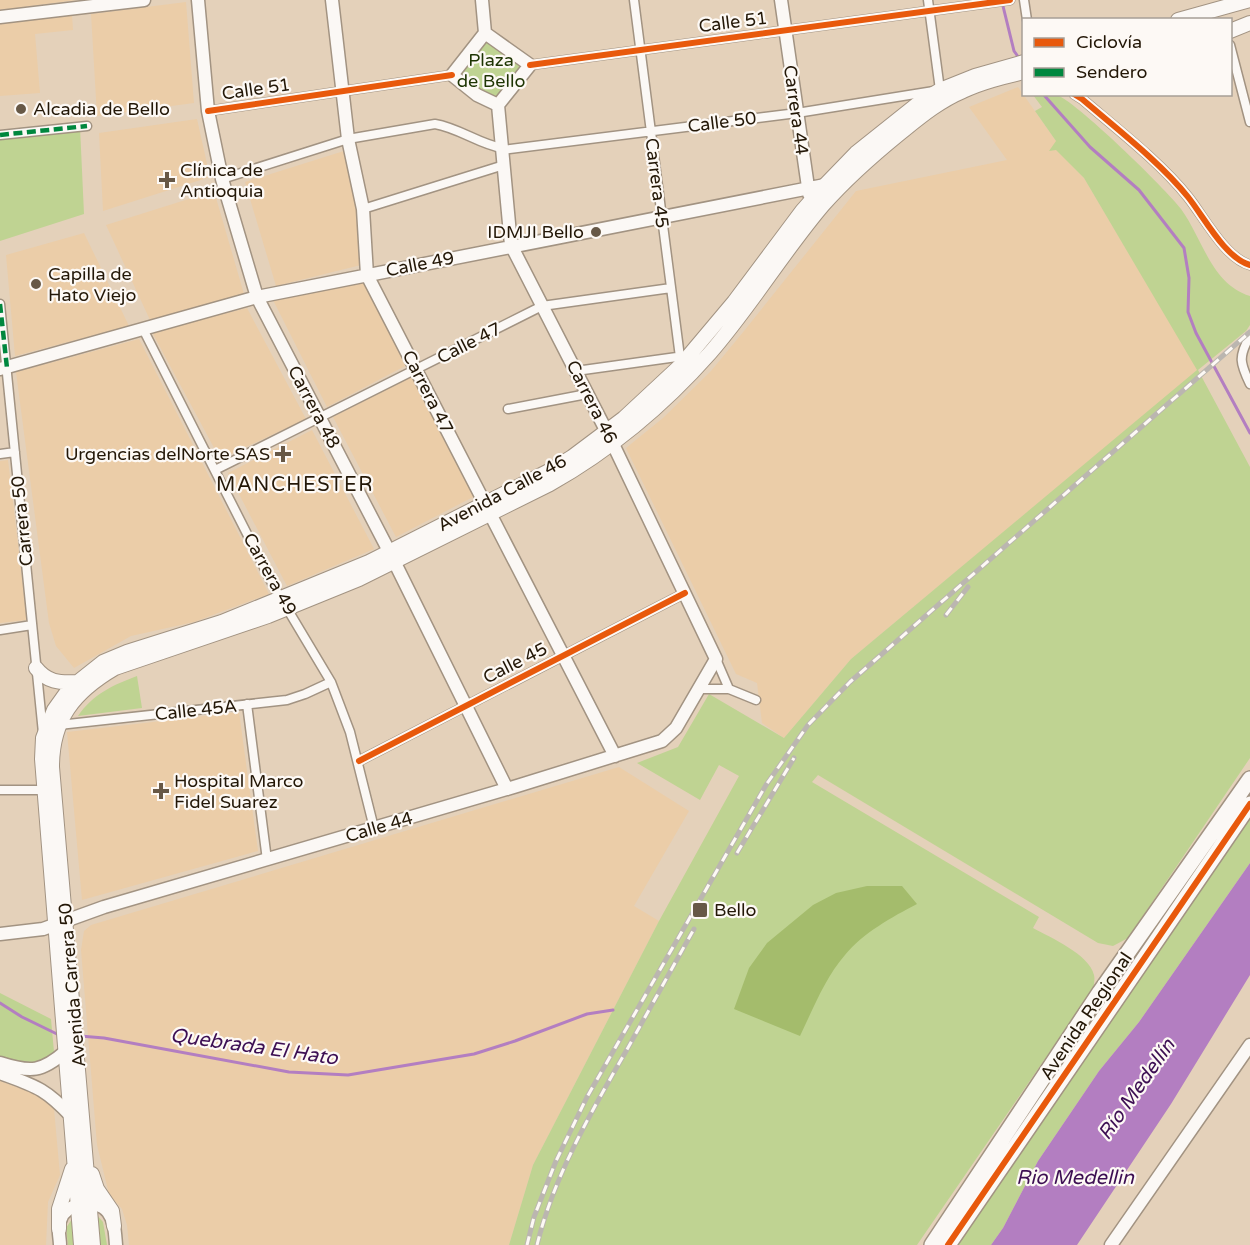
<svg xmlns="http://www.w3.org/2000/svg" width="1250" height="1245" viewBox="0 0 1250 1245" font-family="'Varela Round',sans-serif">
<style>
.built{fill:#ebcda8}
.green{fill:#bfd392}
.forest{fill:#a4bc6c}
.water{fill:#b37ec1}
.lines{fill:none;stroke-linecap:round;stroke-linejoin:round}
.stream{stroke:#b37ec1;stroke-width:3}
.street-casing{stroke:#a29382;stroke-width:11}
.secondary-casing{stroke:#a29382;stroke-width:15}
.primary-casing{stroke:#a29382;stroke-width:16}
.highway-casing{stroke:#a29382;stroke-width:18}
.street{stroke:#fbf8f5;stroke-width:8}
.secondary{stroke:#fbf8f5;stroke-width:12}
.primary{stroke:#fbf8f5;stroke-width:14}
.highway{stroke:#fbf8f5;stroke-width:15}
.rail-casing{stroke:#bbb6b0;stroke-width:5}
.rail{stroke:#fdf9f5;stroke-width:3;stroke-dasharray:9;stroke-linecap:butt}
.quiet{stroke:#00873e;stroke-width:4.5;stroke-dasharray:9 4.5;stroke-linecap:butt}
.cycleway-casing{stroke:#fdf9f5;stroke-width:10}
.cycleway{stroke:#e8590c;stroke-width:6}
.poi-dot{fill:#675846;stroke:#fdf9f5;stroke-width:2}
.labels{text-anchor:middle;stroke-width:4.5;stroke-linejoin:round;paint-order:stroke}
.street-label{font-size:18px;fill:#231707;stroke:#fdf9f5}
.park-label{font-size:18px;fill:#1e3503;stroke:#fdf9f5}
.poi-label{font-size:18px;fill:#231707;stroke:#fdf9f5;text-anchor:start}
.neighbourhood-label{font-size:20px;letter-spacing:1.5px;fill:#231707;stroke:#fdf9f5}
.water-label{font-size:20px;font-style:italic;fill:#3d0f53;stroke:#fdf9f5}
</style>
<rect width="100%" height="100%" fill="#e4d1ba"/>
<path class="built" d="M0,0H77L0,10Z
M186,2L194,103L97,116L91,14Z
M72,15L73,30L35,34L40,93L0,96V21Z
M1018,87L1056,141V149L1084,178L1198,370L851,659L784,738L762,723L757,683L736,674L626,448L663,418L711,371L744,331L856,191L1007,160L969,107Z
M197,119L210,177L103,211L99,133Z
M347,150L353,173L365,264L276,286L245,182Z
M214,191L244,294L150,320L106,225Z
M84,233L129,326L15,356L6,255Z
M364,282L407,365L327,407L273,300Z
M247,308L306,419L220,459L152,332Z
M139,339L269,594L194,622L131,636L74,668L56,646L49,623L16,372Z
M413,376L475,496L396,537L333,417Z
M312,430L374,549L287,586L228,473Z
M8,460L27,620L0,623V461Z
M239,712L258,851L82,900L67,732Z
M619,767L689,811L634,906L659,921L533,1165L509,1245H129L127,1225L122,1209L109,1194L97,1145L81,950L84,931L91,925Z
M0,1081L38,1095L54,1109L60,1175L48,1202L46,1245H0Z"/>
<path class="green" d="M486,38L526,65L497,101L457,74Z
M1033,95C1040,95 1049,93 1056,95C1073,98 1168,191 1181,209C1203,239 1211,284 1250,296V325L1246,331L1198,370L1250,467V758L1128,938L1113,946L1098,943L818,775L812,782L1039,917L1033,928C1051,938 1089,954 1094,975C1095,979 1094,985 1093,989L917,1245H509L533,1165L659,921L739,776L719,765L700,800L637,763L678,747L709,694L784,738L851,659L1197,370L1084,178L1056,150L1049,151L1056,141L1035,111L1042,107Z
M80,127L84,214L0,241V135Z
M137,676L142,708L78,716C93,694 113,685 137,676Z
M1250,815V863L1139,1022L1099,1071L1038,1161L1003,1228L991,1245H955Z
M0,993L51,1019L54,1052C42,1068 17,1063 0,1057Z
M96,1214L103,1222L107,1245H98Z
M74,1216L76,1245H68L66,1228Z"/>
<path class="forest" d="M867,886H902L917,904C892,917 863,933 845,955C825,978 813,1009 800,1036L734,1009L749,968L767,943L813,905L836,893Z"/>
<path class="water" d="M1250,863V975L1171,1104L1077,1245H991L1003,1228L1038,1161L1099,1071L1139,1022Z"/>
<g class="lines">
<path class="stream" d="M1002,2L1014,51L1019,58
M1043,94L1090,147L1139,190L1184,248L1189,278L1188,312L1196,333L1250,433
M0,1003L22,1017L59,1035
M80,1036L104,1038L289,1072L348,1075L474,1054L515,1041L587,1014L613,1010"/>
<defs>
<path id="street" d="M634,0L681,365
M1024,0L1027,20
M1230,45L1250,122
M530,65L1010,0
M1074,94L1082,99C1116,128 1161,163 1188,197C1204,217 1225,258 1250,265
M208,111L452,75
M0,135L87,126
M502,150L797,113L940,90L928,0
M222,179L348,139L435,124C459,128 479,144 502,148
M363,209L504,165
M0,304L43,733
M143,329L273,585L331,682L350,732L374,828
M1250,336C1238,357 1240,363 1250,384
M576,371L684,356
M508,409L587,394
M0,454L15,452
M215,470L542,306L671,288
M0,630L32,625
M716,659L729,689
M699,689H729L756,700
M247,704L267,860
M59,725L287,700L305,694L331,682
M359,761L685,593
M0,790H45"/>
<path id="secondary" d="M198,0L208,111L222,179L257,297L390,553L507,789
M332,0L348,139L363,209L367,275L615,756
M482,0L485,33
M781,0L809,194
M0,17L144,0
M485,33L530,65L498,105L477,95L452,75Z
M0,369L257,297L830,184
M0,934L43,929L104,907L517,786L662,741L676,728L716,659L612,442L511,245L498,105
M0,1063C31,1073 42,1072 66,1051
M0,1073C35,1086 45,1088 71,1116
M60,1245C60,1238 57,1228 60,1221C65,1202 97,1198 108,1212C115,1221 115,1234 116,1245
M1111,1245L1250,1045"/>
<path id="primary" d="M1178,20L1250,0
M1230,31L1250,23
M36,668C47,682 59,683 76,682
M92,1174L97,1189L112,1211L114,1226
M59,1229V1209L72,1169
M81,1245L42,759L43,738L54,710L69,689L103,662L127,652L222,622L369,562L549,471L572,457L624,418L681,365L734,302L802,211L825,185L856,153L920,102L940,90L975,76L1024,62
M93,1245L52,767C52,719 74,692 115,668L268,616L359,579L550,484C610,450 664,405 710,353C751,306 783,252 823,205C846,179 872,156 899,134C919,118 939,101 963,91C982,82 1003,77 1024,72"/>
<path id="highway" d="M932,1245L1100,992L1250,779
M948,1245L1250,804"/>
</defs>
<use href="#street" class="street-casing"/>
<use href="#secondary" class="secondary-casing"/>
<use href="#primary" class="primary-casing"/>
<use href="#highway" class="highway-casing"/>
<use href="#street" class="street"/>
<use href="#secondary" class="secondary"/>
<use href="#primary" class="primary"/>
<use href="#highway" class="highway"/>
<defs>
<path id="rail" d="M946,615L968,587
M737,853L794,758
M527,1245L534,1217L556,1161L587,1097L766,785L808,725L850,682L1250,332
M537,1245C554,1176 590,1114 625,1053C648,1012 671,970 694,929"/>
</defs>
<use href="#rail" class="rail-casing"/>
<use href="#rail" class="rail"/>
<path class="quiet" d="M0,135L87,126
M0,304L7,368"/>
<defs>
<path id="cycleway" d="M530,65L1010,0
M1074,94L1082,99C1116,128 1161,163 1188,197C1204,217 1225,258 1250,265
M208,111L452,75
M359,761L685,593
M948,1245L1250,804"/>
</defs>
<use href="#cycleway" class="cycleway-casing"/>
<use href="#cycleway" class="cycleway"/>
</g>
<g class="poi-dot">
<circle cx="21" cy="109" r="6"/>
<path d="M164 171h6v6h6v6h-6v6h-6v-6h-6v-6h6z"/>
<circle cx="596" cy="232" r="6"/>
<circle cx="36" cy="284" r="6"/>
<path d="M280 445h6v6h6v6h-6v6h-6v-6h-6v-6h6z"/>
<path d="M158 782h6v6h6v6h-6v6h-6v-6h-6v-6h6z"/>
<rect x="692" y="902" width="16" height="16" rx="3"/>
</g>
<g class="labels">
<g class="street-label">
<text transform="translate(733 22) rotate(-7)" y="6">Calle 51</text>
<text transform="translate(256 89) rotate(-8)" y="6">Calle 51</text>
<text transform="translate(796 110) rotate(82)" y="6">Carrera 44</text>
<text transform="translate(722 122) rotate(-7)" y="6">Calle 50</text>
<text transform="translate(657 183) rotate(83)" y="6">Carrera 45</text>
<text transform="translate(420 264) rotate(-11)" y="6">Calle 49</text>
<text transform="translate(469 343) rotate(-27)" y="6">Calle 47</text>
<text transform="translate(428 392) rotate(63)" y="6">Carrera 47</text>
<text transform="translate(592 402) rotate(63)" y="6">Carrera 46</text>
<text transform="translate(314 407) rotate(62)" y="6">Carrera 48</text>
<text transform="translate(502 493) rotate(-28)" y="6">Avenida Calle 46</text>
<text transform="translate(22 521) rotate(-96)" y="6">Carrera 50</text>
<text transform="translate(270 574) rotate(61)" y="6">Carrera 49</text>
<text transform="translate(515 663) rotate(-27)" y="6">Calle 45</text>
<text transform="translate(196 710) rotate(-6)" y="6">Calle 45A</text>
<text transform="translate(379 827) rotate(-16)" y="6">Calle 44</text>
<text transform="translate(72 985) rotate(-95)" y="6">Avenida Carrera 50</text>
<text transform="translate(1086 1016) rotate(-56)" y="6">Avenida Regional</text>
</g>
<g class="park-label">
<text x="491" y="66">Plaza<tspan x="491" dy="21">de Bello</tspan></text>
</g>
<g class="poi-label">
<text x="33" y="115">Alcadia de Bello</text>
<text x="180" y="176">Clínica de<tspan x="180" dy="21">Antioquia</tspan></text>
<text x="584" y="238" text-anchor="end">IDMJI Bello</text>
<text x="48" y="280">Capilla de<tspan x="48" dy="21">Hato Viejo</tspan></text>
<text x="270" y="460" text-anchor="end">Urgencias delNorte SAS</text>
<text x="174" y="787">Hospital Marco<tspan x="174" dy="21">Fidel Suarez</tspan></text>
<text x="714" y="916">Bello</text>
</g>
<g class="neighbourhood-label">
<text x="295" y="491">MANCHESTER</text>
</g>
<g class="water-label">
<text transform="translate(254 1046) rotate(8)" y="7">Quebrada El Hato</text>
<text transform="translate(1136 1089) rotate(-55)" y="7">Río Medellín</text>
<text x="1075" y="1184">Rio Medellin</text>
</g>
</g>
<rect x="1022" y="18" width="210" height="78" fill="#fdf9f5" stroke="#a69f96" stroke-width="1.5"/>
<rect x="1034" y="38" width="30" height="9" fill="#e8590c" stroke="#a69f96" stroke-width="1.5"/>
<text x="1076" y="48" font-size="18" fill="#231707">Ciclovía</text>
<rect x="1034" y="68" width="30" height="9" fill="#00873e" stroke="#a69f96" stroke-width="1.5"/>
<text x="1076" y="78" font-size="18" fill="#231707">Sendero</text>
</svg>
